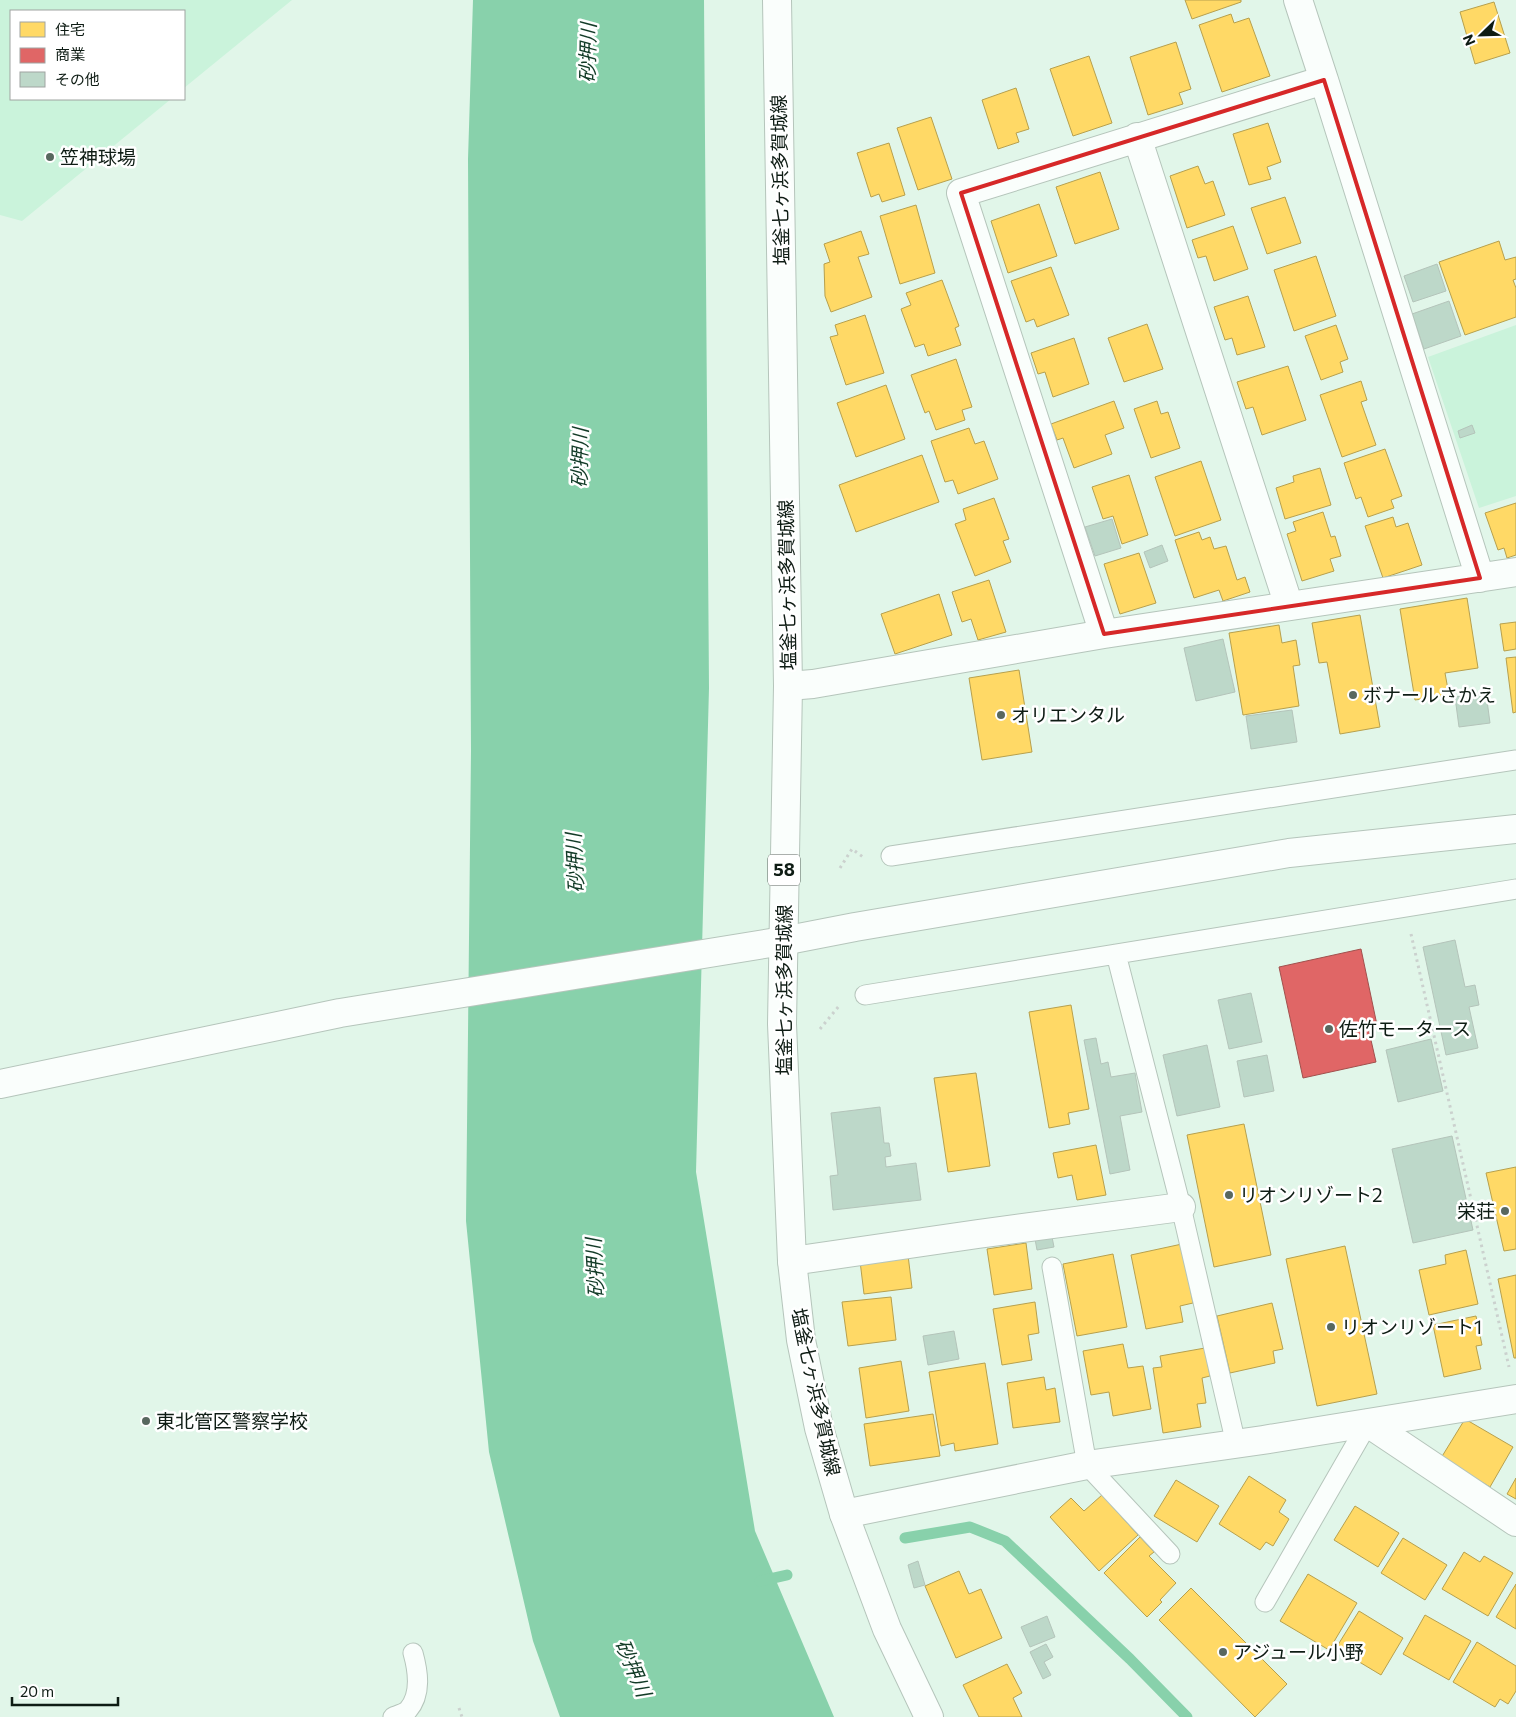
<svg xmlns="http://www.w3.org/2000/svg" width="1516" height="1717" viewBox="0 0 1516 1717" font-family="Commissioner,'Noto Sans JP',sans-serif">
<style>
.green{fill:#caf3db}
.water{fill:#88d1ab}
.homes{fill:#ffd966;stroke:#b7a04d}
.shops{fill:#e06666;stroke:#a1504d}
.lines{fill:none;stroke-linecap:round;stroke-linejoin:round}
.stream{stroke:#88d1ab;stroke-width:11}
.building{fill:#bdd8c9;stroke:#b4c4ba}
.service-casing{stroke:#b5c5bb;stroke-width:21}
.minor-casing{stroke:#b5c5bb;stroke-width:30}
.tertiary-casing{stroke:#b5c5bb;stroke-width:30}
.primary-casing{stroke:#b5c5bb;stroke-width:30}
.path{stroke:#cbd1ce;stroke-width:3;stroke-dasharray:2.5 4;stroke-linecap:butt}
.service{stroke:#fafefc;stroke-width:19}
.minor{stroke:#fafefc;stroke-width:28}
.tertiary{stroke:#fafefc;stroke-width:28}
.primary{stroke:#fafefc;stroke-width:28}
.marked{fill:none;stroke:#d62828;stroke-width:4;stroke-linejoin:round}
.poi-dot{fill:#58685f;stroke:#fff;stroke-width:2}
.labels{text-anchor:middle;stroke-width:5;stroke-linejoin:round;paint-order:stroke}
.shield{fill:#fff;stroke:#56605a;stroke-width:1}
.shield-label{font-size:18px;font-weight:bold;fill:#0e1c14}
.poi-label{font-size:19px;fill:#0e1c14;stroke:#fff;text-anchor:start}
.street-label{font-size:19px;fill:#0e1c14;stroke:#fff}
.water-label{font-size:20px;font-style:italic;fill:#123b27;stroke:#fff}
</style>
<rect width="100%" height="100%" fill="#e1f6e9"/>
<path class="green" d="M0,0H292L184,88V11H11V99H171L22,221L0,215Z
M1516,325V496L1479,508L1428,357Z"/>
<path class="water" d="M473,0H704L709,688L696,1172L755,1531L834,1717H560L533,1641L489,1452L466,1221L471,751L468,159Z"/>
<path class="homes" d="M1185,0H1241V2L1192,19Z
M1494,2L1510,53L1475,64L1460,12Z
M1231,14L1234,23L1249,18L1270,76L1222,92L1199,25Z
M1176,42L1191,89L1179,93L1183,104L1148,115L1130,57Z
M1089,56L1112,123L1073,136L1050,69Z
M1016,88L1029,129L1016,133L1019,142L998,149L982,100Z
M931,117L952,179L918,190L897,128Z
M1268,123L1281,162L1267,167L1271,179L1249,185L1233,134Z
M889,143L905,195L882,202L879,194L871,197L857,153Z
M1198,166L1205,184L1213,181L1225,215L1187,228L1170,176Z
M1100,172L1119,229L1075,244L1056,187Z
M1285,197L1301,243L1267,254L1251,208Z
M1039,204L1057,256L1008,273L991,221Z
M916,205L935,273L900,284L880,216Z
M1233,226L1248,269L1214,281L1206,256L1198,258L1192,240Z
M861,231L869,254L858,257L872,297L831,312L825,296L824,264L830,262L824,244Z
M1499,241L1505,260L1516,257V279L1513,280L1516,288V317L1465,335L1439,262Z
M1316,256L1336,316L1294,331L1274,270Z
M1051,267L1069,315L1037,327L1034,319L1026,322L1011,281Z
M942,280L959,326L955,328L961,345L928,356L924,344L915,347L901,309L911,305L906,293Z
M1248,296L1265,347L1237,355L1232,338L1225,340L1214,307Z
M865,315L884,373L846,385L830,337L838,335L835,325Z
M1147,324L1163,369L1124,382L1108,338Z
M1336,325L1348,359L1340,362L1343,372L1321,380L1305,336Z
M1074,338L1089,384L1053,397L1045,372L1038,374L1031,353Z
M956,359L972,407L962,410L965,420L936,430L929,411L925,413L911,375Z
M1288,366L1306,420L1262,435L1253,407L1246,409L1237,382Z
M1361,381L1367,400L1361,402L1376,445L1342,457L1320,395Z
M886,385L905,439L856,457L837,403Z
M1114,401L1124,428L1105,435L1112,454L1074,468L1063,438L1057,440L1051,424Z
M1157,401L1161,414L1168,412L1180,448L1151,458L1134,409Z
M969,428L975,444L984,441L998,479L958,494L953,480L945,482L931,441Z
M1385,449L1402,496L1391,500L1394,508L1368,517L1361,497L1356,499L1344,463Z
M922,455L939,502L856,532L839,485Z
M1201,461L1221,520L1175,536L1155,477Z
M1320,468L1331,505L1285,519L1276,488L1294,482L1293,476Z
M1129,475L1148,535L1122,544L1113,516L1103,519L1092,487Z
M994,498L1009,539L1003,541L1011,562L975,576L955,524L966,520L963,509Z
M1516,503V555L1507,558L1504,548L1498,550L1485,513Z
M1323,512L1331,537L1335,536L1341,556L1330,559L1334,571L1302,581L1287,534L1296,531L1293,522Z
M1393,517L1396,527L1408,523L1422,565L1383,578L1365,526Z
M1199,532L1202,540L1210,537L1214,549L1226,546L1237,580L1245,577L1250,592L1223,601L1219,590L1194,598L1175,540Z
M1139,553L1156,603L1120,614L1104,564Z
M989,580L1006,632L978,640L971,619L962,622L952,592Z
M939,594L952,635L895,654L881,614Z
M1467,598L1478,668L1445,673L1449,695L1415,700L1400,609Z
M1360,615L1380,727L1340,734L1327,662L1319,663L1312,623Z
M1516,622V649L1504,651L1500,624Z
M1279,625L1282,643L1296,640L1300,665L1293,666L1299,706L1243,715L1229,633Z
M1516,657V712L1513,713L1506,658Z
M1019,670L1032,752L982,760L969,678Z
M1071,1005L1089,1109L1068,1113L1070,1124L1049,1128L1029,1012Z
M976,1073L990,1166L948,1172L934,1078Z
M1244,1124L1271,1255L1214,1267L1187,1135Z
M1096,1145L1106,1195L1077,1200L1072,1175L1058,1178L1053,1153Z
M1516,1167V1249L1504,1251L1486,1173Z
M1026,1243L1032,1289L994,1295L987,1249Z
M1182,1244L1193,1303L1180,1306L1183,1322L1146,1329L1131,1255Z
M1345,1246L1377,1394L1317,1406L1286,1259Z
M1466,1250L1478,1304L1429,1315L1419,1270L1446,1264L1445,1255Z
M1113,1254L1127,1327L1077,1336L1063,1264Z
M908,1255L912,1288L864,1294L860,1261Z
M1516,1275V1358H1514L1498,1279Z
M891,1297L896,1340L848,1346L842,1302Z
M1035,1302L1039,1333L1028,1335L1032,1360L1002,1365L993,1309Z
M1272,1303L1283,1349L1273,1351L1275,1363L1230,1373L1217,1316Z
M1476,1316L1482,1345L1476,1346L1481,1369L1444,1377L1433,1325Z
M1123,1344L1128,1368L1143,1366L1151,1409L1113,1416L1109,1392L1091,1395L1083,1351Z
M1205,1348L1210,1376L1202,1378L1206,1403L1197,1404L1201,1427L1163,1433L1153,1368L1162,1367L1160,1356Z
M901,1361L909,1411L866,1418L859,1368Z
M985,1363L998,1444L955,1451L954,1443L941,1446L929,1372Z
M1044,1377L1046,1390L1055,1388L1060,1422L1013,1428L1007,1383Z
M933,1414L940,1456L870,1466L864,1424Z
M1465,1419L1513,1447L1490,1487L1441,1458Z
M1249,1476L1286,1500L1279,1512L1289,1519L1273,1546L1266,1542L1260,1550L1219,1524Z
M1516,1478V1499L1507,1494Z
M1176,1480L1219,1506L1197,1542L1154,1516Z
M1102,1495L1138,1535L1099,1571L1050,1517L1071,1498L1084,1511Z
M1355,1506L1399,1533L1378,1567L1334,1540Z
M1140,1537L1154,1552L1149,1556L1176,1583L1160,1600L1162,1602L1147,1617L1104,1573Z
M1403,1538L1447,1565L1425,1600L1381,1573Z
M1464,1552L1480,1562L1484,1556L1513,1573L1488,1616L1442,1589Z
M959,1571L969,1594L981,1589L1002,1638L956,1658L925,1586Z
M1308,1574L1357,1603L1329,1650L1280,1621Z
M1516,1584V1629L1496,1617Z
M1191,1588L1287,1684L1255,1717L1159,1620Z
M1359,1611L1403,1638L1381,1675L1336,1648Z
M1425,1615L1471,1641L1449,1680L1403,1654Z
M1477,1642L1516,1666V1691L1508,1704L1500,1699L1495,1707L1453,1682Z
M1007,1664L1022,1693L1013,1698L1022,1717H979L963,1685Z"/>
<path class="shops" d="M1361,949L1377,1025L1368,1027L1376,1062L1303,1078L1279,967Z"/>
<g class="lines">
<path class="stream" d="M905,1538L970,1527L1005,1541L1130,1659L1187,1717
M760,1581L787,1575"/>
</g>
<path class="building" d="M1437,264L1446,291L1413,302L1404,276Z
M1449,301L1461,336L1424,349L1412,314Z
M1472,425L1475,433L1460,438L1458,431Z
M1112,519L1121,548L1095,556L1085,527Z
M1162,545L1168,561L1150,568L1144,552Z
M1223,639L1235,692L1196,701L1184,648Z
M1486,693L1490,723L1459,727L1455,697Z
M1292,710L1297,742L1251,749L1246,716Z
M1455,940L1465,987L1475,985L1479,1005L1469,1007L1478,1048L1446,1055L1423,947Z
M1251,993L1262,1042L1229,1049L1218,1000Z
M1096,1038L1101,1064L1108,1062L1111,1077L1135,1073L1142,1112L1120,1116L1130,1170L1110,1174L1084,1040Z
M1431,1039L1443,1091L1398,1102L1386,1050Z
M1207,1045L1220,1107L1177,1116L1163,1055Z
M1267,1055L1274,1091L1244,1097L1237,1061Z
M880,1107L884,1143H889L891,1156L885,1157L886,1167L916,1163L921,1200L833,1210L830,1176L838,1175L831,1113Z
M1452,1136L1473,1230L1413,1243L1392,1149Z
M1052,1237L1054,1247L1037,1250L1035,1239Z
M954,1331L959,1359L928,1365L923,1336Z
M918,1561L925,1585L914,1588L908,1565Z
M1047,1616L1055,1637L1030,1647L1021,1627Z
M1046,1644L1053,1657L1044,1662L1051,1675L1043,1679L1030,1652Z"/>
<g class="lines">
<defs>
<path id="service" d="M891,856L1516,760
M1116,954L1181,1207L1236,1444
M865,995L1516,889
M1052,1267L1087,1465L1170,1554
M1265,1602L1368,1423
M393,1717C398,1715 405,1713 408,1710C422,1694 418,1671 413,1653"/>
<path id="minor" d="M1298,0L1324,80
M1137,137L1289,606
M1104,634L961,193L1324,80L1480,578
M788,686L813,684L1104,634L1516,572
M792,1261L978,1234L1181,1207
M1368,1423L1516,1522
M844,1514L1087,1465L1263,1440L1516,1399"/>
<path id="tertiary" d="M0,1084L340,1013L783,941L855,927L1289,853L1516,829"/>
<path id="primary" d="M777,0L788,686L782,1024L792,1261L801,1340L819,1428L844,1514L887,1629L929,1717"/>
</defs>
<use href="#service" class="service-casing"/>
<use href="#minor" class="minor-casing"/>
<use href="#tertiary" class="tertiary-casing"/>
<use href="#primary" class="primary-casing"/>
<path class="path" d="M840,868L852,849L863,857
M1411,934L1509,1367
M820,1029L839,1006
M459,1708L462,1717"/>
<use href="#service" class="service"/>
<use href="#minor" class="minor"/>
<use href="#tertiary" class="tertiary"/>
<use href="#primary" class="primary"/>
</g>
<path class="marked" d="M1324,80L1480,578L1104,634L961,193Z"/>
<g class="poi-dot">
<circle cx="50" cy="157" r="5"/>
<circle cx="1353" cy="695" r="5"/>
<circle cx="1001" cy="715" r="5"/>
<circle cx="1329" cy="1029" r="5"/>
<circle cx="1229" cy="1195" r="5"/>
<circle cx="1505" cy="1211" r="5"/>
<circle cx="1331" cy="1327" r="5"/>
<circle cx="146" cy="1421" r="5"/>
<circle cx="1223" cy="1652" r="5"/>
</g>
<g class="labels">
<rect class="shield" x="768" y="854.5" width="32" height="31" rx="4"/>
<g class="shield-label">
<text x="784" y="876">58</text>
</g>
<g class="poi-label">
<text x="60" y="164">笠神球場</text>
<text x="1363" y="702">ボナールさかえ</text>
<text x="1011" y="722">オリエンタル</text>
<text x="1339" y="1036">佐竹モータース</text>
<text x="1239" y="1202">リオンリゾート2</text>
<text x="1495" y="1218" text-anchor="end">栄荘</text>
<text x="1341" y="1334">リオンリゾート1</text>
<text x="156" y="1428">東北管区警察学校</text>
<text x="1233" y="1659">アジュール小野</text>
</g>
<g class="street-label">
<text transform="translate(780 180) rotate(-91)" y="7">塩釜七ヶ浜多賀城線</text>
<text transform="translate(787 585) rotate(-91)" y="7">塩釜七ヶ浜多賀城線</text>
<text transform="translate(784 990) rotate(-90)" y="7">塩釜七ヶ浜多賀城線</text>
<text transform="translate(816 1392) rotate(78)" y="7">塩釜七ヶ浜多賀城線</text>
</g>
<g class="water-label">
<text transform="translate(588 53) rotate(-89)" y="7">砂押川</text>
<text transform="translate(580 458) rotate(-89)" y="7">砂押川</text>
<text transform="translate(575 863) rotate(-93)" y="7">砂押川</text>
<text transform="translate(595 1268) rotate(-93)" y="7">砂押川</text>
<text transform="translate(633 1668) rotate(67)" y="7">砂押川</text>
</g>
</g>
<rect x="10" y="10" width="175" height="90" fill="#ffffff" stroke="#9fa4a1"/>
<rect x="20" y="22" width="25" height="15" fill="#ffd966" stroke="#9fa4a1"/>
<text x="55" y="35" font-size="15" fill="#0e1c14">住宅</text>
<rect x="20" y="48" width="25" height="15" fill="#e06666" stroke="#9fa4a1"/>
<text x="55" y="60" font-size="15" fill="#0e1c14">商業</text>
<rect x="20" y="72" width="25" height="15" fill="#bdd8c9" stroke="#9fa4a1"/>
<text x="55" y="85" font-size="15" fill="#0e1c14">その他</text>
<g transform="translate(1481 35) rotate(247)" stroke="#ffffff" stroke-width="4" paint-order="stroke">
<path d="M0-4L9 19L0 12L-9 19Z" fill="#0e1c14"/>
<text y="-8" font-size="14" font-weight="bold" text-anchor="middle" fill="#0e1c14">N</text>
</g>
<path d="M12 1697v8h106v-8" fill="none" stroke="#0e1c14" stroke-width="2.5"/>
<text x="20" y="1697" font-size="15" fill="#0e1c14" stroke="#ffffff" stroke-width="4" paint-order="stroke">20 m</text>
</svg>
